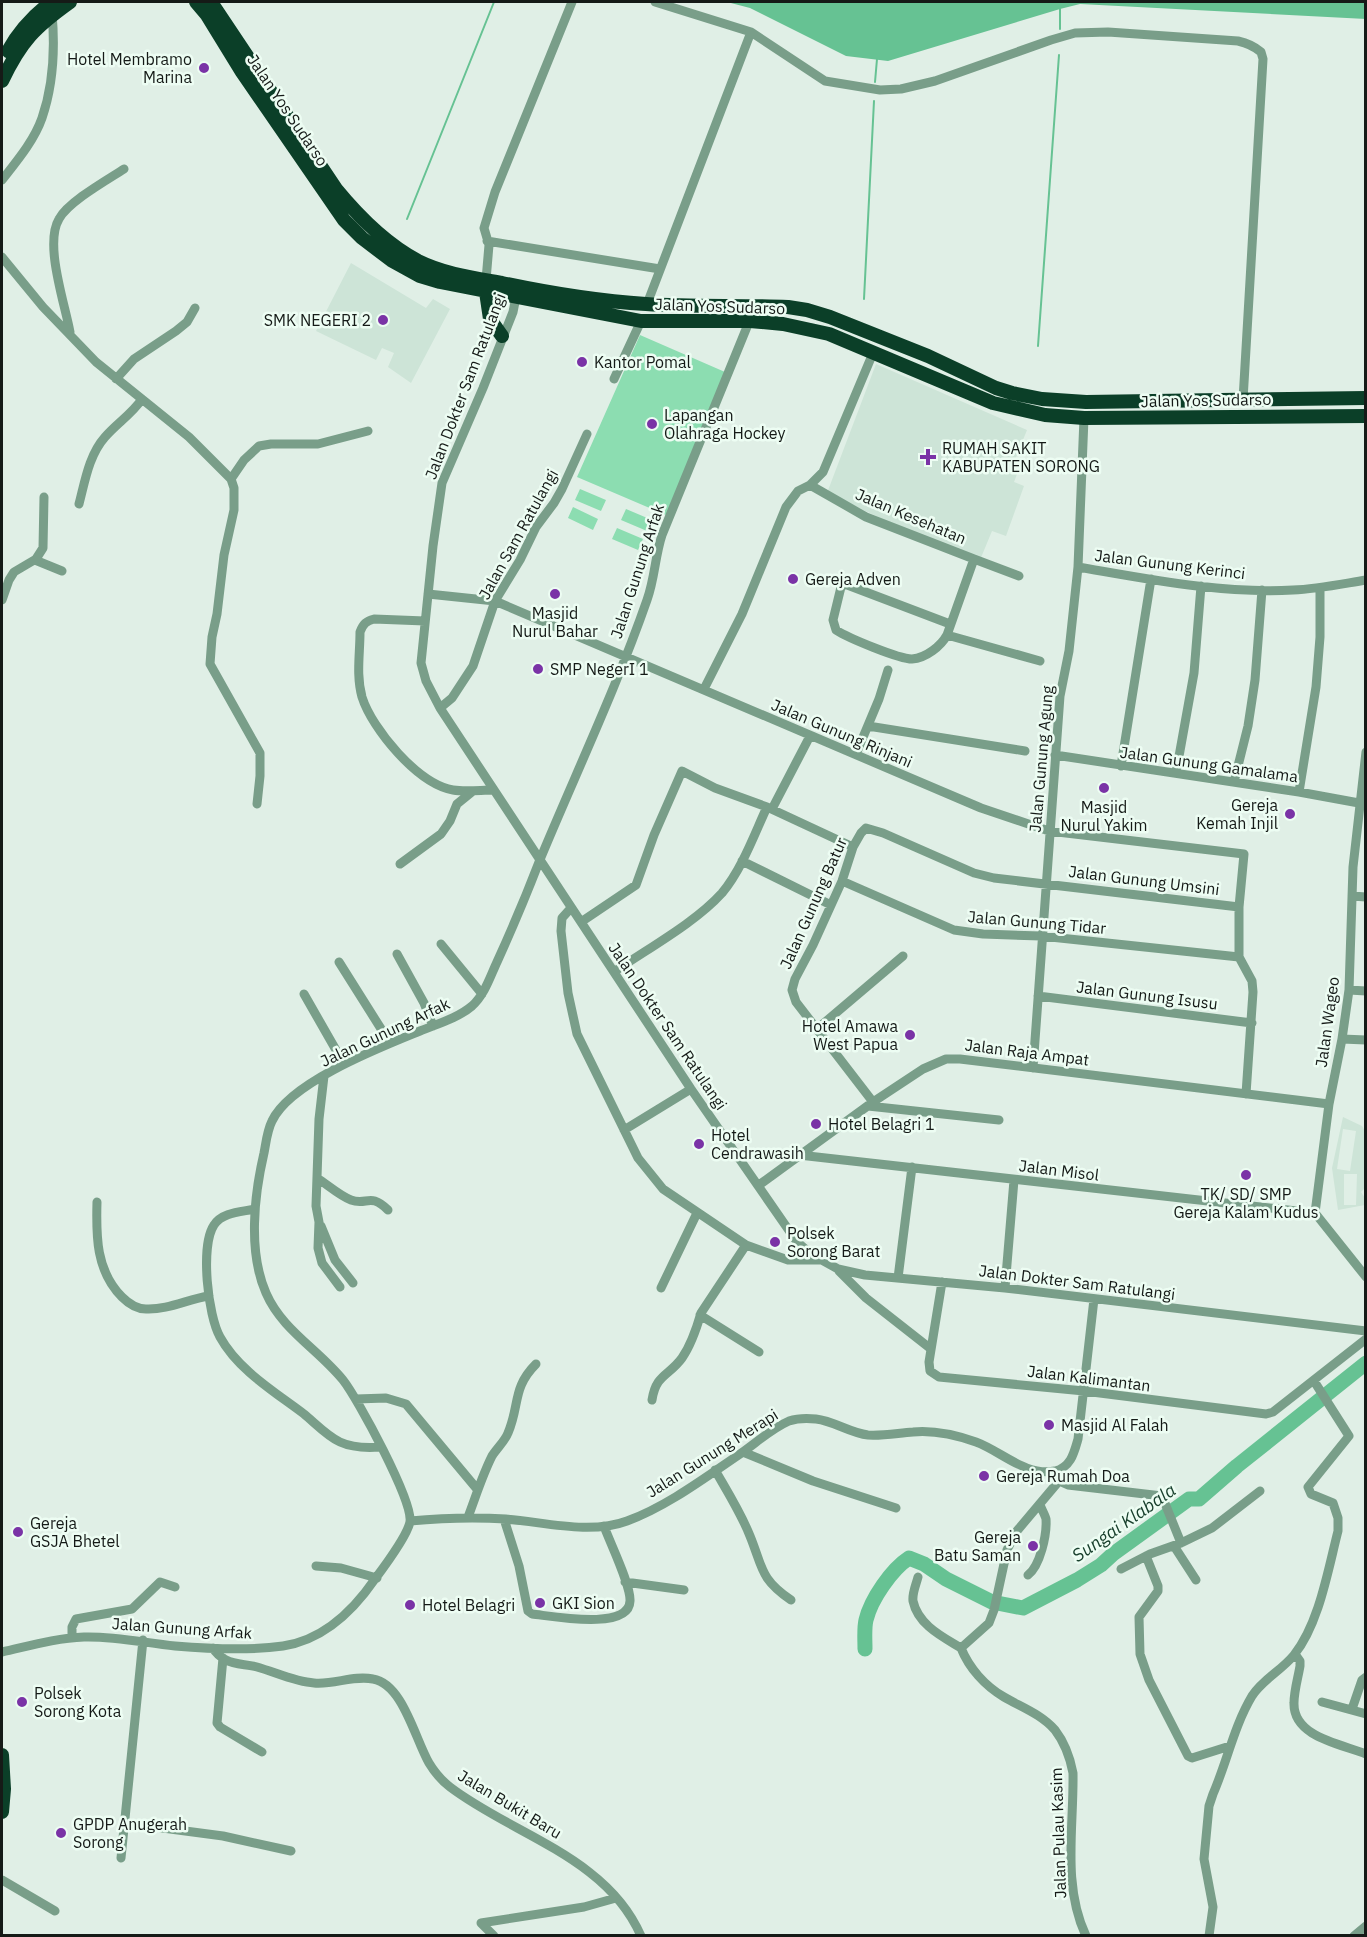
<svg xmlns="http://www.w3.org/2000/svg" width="1367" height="1937" viewBox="0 0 1367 1937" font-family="'IBM Plex Sans',sans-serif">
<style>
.built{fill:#cde4d7;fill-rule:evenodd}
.green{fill:#8cddb1}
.water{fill:#66c293}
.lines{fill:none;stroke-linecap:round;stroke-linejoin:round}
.stream{stroke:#66c293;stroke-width:2}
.river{stroke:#66c293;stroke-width:15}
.minor{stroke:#799e89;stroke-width:9}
.highway{stroke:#0b3f28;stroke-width:14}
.poi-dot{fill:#7a33a6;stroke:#edfdf3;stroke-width:2}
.labels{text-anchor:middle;stroke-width:5;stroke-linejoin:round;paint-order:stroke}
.poi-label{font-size:16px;fill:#151a17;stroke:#edfdf3;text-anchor:start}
.street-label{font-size:16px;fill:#151a17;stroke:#edfdf3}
.water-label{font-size:18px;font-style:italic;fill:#19402d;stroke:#edfdf3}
</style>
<rect width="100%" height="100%" fill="#e0efe6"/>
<path class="built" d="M351,263L426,308L433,299L450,309L411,383L388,367L394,353L382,348L376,360L316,331Z
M876,364L1027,430L1012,467L1019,469L1014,482L1024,486L1006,536L992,531L980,560L891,523L827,493Z
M1343,1117L1362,1126L1365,1131V1188L1361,1192L1365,1198V1205L1338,1210L1332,1168ZM1343,1129L1356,1131L1350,1171L1337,1169ZM1344,1174H1357L1356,1205H1344Z"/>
<path class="green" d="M640,335L725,372L666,515L577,477Z
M580,489L606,500L601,511L575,500Z
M573,507L598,519L593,530L568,518Z
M626,509L652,520L647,531L621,520Z
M617,528L643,539L638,550L612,539Z"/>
<path class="water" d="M727,2H1365L1366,19L1080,4L1060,9L888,61L846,56L750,8Z"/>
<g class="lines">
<path class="stream" d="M1060,9V29
M875,82L877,59
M407,219L494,2
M864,299L874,101
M1038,346L1059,55"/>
<path class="river" d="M865,1649C865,1640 864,1628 866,1620C871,1599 892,1569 909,1558L924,1564L946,1579L992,1602L1023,1608L1077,1580L1101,1565L1113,1554L1189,1499H1199L1237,1466L1366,1363"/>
<path class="minor" d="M655,2L751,32L825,81L880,90L901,89L935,81L1051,40L1075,33L1108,32L1238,41C1247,43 1254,46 1261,52L1263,59L1243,400
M2,180C16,162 34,141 42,118C53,86 55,47 52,13
M487,241L660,269
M2,257L43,307L96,362L189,437L231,479L234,488V510L224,555L217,614L212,637L210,664L260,753V776L257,804
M486,280L489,245L484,228L495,192L572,2
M517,292L513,312L483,388L442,483L433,546L421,663L426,681L440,708L691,1089L797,1242L811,1254L838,1269L865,1275L1005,1288L1366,1331
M647,304L751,32
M70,332C65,304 44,244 59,219C68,202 107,180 124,169
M116,379L134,359L176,331L187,322L195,308
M614,379L641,321
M231,479L244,460L259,446L271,444H318L368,431
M810,485L866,517L974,559L947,635C941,646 926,658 912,659C899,659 848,638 836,630L833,620L842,583L950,624
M79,504C85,481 89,455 105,437C117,423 132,414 142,399
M974,559L1019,576
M35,560L62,571
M1078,567C1148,579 1221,594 1293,590C1317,589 1341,584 1366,580
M428,594L495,601L981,808L1049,831L1244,854L1239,907V957L1252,981L1253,992L1246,1094
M2,600L9,580L14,572L36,559L43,548L44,497
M425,621L374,619C366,621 363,624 360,632C360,654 356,675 362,697C372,729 418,784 453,790C466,792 481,790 494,790
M947,635L1040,661
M704,689L742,614L786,507L798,491L810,485L823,472L873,353
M440,708L452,698L473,666L495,601L520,560L536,527L554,503L562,489L587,434
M868,726L1025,751
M1366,752L1353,867L1349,990L1342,1039L1329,1104L1315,1213L1366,1277
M856,754L879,699L888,670
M1055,755L1299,792L1359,803
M1121,766L1151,579
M1176,773L1194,673L1201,586
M1234,782L1248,726L1255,680L1262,590
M1299,792L1316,687L1320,637V588
M772,809L810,736
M742,861L831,905
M400,864L441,834L450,821L457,804L473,791
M842,881L954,930L983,934L1041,936L1239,957
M1352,896L1366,897
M571,908L562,918L561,931L568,993L577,1034L638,1158L663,1189L746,1245L788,1260H820
M581,922L636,885L654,835L682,771L715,788L767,807L853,847
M441,944L482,994
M397,954L424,1003L433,1026
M339,962L390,1043
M614,972C647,949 695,923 722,893C742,869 754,835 767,807
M1349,990L1366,991
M304,994L344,1064
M1038,996L1252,1023
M817,1029L903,956
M1342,1039L1366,1040
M1033,1068L1060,696L1069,651L1078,567L1084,418
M324,1076L319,1119L316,1206L319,1222L318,1248L322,1263L340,1287
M873,1102L796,1002L792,990L795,979L813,945L842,881L853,847L861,833L866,828L883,833L974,873L994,878L1239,907
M868,1106L999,1120
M624,1130L691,1089
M799,1155L1315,1213
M317,1178C328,1185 340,1196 351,1200C367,1206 370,1192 388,1210
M759,1185L873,1102L923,1069L946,1059H960L1329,1104
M97,1202C96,1236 96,1271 122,1297C129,1304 137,1309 146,1309C168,1310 188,1299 209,1296
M255,1209C241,1212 222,1212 214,1225C200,1246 208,1316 220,1337C238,1370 275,1392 304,1414C315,1423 327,1436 340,1442C353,1448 367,1448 380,1447
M321,1226L335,1260L353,1283
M839,1271L866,1298L931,1349
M898,1278L912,1167
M942,1282L929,1362L930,1371L939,1377L1084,1391L1266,1414L1273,1412L1366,1339
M661,1288L697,1213
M1005,1288L1014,1180
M700,1315L759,1352
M356,1399L386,1398L406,1404L477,1489
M652,1400C656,1374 669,1376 682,1358C691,1345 697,1327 701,1313L746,1245
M743,1452L813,1481L896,1508
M715,1470C727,1491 741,1513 750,1536C763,1568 760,1579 791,1600
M1057,1476L1059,1481L1068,1485L1162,1496L1181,1543L1150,1554L1121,1569
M1059,1481L1016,1532L1007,1550L994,1610L989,1623L961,1648C969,1668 985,1686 1004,1697C1021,1707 1041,1714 1055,1730C1065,1743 1070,1757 1073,1773C1074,1827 1062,1885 1086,1936
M468,1517C476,1496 482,1476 492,1456C497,1448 505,1441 508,1433C520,1405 512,1388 536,1364
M504,1519L519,1566L528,1611L532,1614C552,1616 629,1631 630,1601C631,1585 610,1543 604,1526
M410,1521C442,1518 474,1517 506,1519C544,1522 590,1535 627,1521C666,1507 706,1477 740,1454C756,1443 771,1429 789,1421C798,1418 807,1418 816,1419C834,1421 850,1433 868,1435C883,1436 898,1433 913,1432C934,1430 956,1435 976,1442C1001,1451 1026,1477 1055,1471C1071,1467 1074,1453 1078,1439L1094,1299
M1181,1543L1212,1528L1260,1491
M1174,1546L1196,1580
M1146,1556L1158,1586V1591L1139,1617L1140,1654L1149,1680L1188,1756L1192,1758L1230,1746
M316,1566L341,1568L377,1578
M1028,1575C1040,1566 1047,1535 1046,1519C1045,1515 1042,1510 1040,1505
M918,1577C916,1585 912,1593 913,1601C918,1625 943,1637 961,1648
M625,1582L684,1590
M72,1638V1627L76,1619L132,1609L160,1582L175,1587
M213,1648C215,1652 221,1658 226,1660C235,1665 247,1664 257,1667C275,1672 295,1682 314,1683C334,1685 353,1675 373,1679C403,1684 415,1739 429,1763C435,1773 441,1780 450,1787C513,1835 607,1857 641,1936
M2,1652C29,1646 56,1638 84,1637C115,1636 145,1643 175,1646C211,1649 248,1651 283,1646C323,1640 353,1611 375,1579C384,1567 407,1536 410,1522C413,1501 358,1399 343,1380C318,1349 282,1330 266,1293C248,1252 254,1196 264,1153C266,1143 267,1131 272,1121C290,1082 381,1047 420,1031C437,1024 458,1018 472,1006C485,994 490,977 497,962C512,929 526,896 539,862C575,775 616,689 647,600C655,578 655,556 662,535L751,317
M1295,1654L1300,1661V1666C1298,1678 1294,1691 1294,1703C1293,1737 1341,1744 1366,1754
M223,1658L217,1723L220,1727L262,1752
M1322,1702L1366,1714
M1352,1709L1362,1680L1366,1677
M125,1823L223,1836L291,1851
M121,1858L143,1640
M2,1880L55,1911
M494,1936L481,1923L584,1907L616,1898
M1209,1936L1213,1907L1204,1859L1209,1806L1213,1794C1227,1762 1234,1726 1252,1696C1263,1679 1281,1671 1294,1655C1319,1624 1328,1570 1338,1531V1518L1333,1503L1311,1494L1308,1487L1349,1436L1314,1381
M1354,1936L1366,1926"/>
<path class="highway" d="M196,2L207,15L242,72L344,220L362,238L391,260L420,276L440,282L641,321H750L783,324L829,334L993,403L1045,415L1084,418L1366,416
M211,2L336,189C359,217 386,244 418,261C444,274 474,278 502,283C549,293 598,301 646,304C693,307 741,305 788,307L807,310L830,317L928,356L996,388L1012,393L1042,399L1086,402L1366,398
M8,51C19,31 33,16 51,2
M2,81C21,41 35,27 70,2
M486,292L490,319L502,336
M2,1755L4,1789L2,1812"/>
</g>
<g class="poi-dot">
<circle cx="204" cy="68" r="6"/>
<circle cx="383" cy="320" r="6"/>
<circle cx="582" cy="362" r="6"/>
<circle cx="652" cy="424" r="6"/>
<path d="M925 448h6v6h6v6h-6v6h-6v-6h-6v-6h6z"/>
<circle cx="793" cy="579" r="6"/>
<circle cx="555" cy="594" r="6"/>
<circle cx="538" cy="669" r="6"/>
<circle cx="1104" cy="788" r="6"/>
<circle cx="1290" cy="814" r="6"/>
<circle cx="910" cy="1035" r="6"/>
<circle cx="816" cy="1124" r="6"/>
<circle cx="699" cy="1144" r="6"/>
<circle cx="1246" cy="1175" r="6"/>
<circle cx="775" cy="1242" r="6"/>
<circle cx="1049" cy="1425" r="6"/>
<circle cx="984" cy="1476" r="6"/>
<circle cx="18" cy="1532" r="6"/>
<circle cx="1033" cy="1546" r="6"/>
<circle cx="540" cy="1603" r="6"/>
<circle cx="410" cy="1605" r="6"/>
<circle cx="22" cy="1702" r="6"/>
<circle cx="61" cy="1833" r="6"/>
</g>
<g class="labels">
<g class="poi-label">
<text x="192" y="65" text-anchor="end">Hotel Membramo<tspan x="192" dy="18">Marina</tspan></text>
<text x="371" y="326" text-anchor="end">SMK NEGERI 2</text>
<text x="594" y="368">Kantor Pomal</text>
<text x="664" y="421">Lapangan<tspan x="664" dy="18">Olahraga Hockey</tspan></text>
<text x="942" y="454">RUMAH SAKIT<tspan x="942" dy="18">KABUPATEN SORONG</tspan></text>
<text x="805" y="585">Gereja Adven</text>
<text x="555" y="619" text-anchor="middle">Masjid<tspan x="555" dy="18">Nurul Bahar</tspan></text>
<text x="550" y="675">SMP NegerI 1</text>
<text x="1278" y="811" text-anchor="end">Gereja<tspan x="1278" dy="18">Kemah Injil</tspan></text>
<text x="1104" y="813" text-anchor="middle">Masjid<tspan x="1104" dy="18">Nurul Yakim</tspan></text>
<text x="898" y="1032" text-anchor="end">Hotel Amawa<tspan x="898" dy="18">West Papua</tspan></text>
<text x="828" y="1130">Hotel Belagri 1</text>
<text x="711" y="1141">Hotel<tspan x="711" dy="18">Cendrawasih</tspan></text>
<text x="1246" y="1200" text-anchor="middle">TK/ SD/ SMP<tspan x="1246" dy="18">Gereja Kalam Kudus</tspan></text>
<text x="787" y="1239">Polsek<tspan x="787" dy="18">Sorong Barat</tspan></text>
<text x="1061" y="1431">Masjid Al Falah</text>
<text x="996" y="1482">Gereja Rumah Doa</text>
<text x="30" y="1529">Gereja<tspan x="30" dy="18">GSJA Bhetel</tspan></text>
<text x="1021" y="1543" text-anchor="end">Gereja<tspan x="1021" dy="18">Batu Saman</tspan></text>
<text x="552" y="1609">GKI Sion</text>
<text x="422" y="1611">Hotel Belagri</text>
<text x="34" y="1699">Polsek<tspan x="34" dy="18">Sorong Kota</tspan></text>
<text x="73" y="1830">GPDP Anugerah<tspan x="73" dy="18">Sorong</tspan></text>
</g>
<g class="street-label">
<text transform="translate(288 110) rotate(56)" y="6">Jalan Yos Sudarso</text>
<text transform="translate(720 306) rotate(2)" y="6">Jalan Yos Sudarso</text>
<text transform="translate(465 386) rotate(-69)" y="6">Jalan Dokter Sam Ratulangi</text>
<text transform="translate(1206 400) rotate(-1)" y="6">Jalan Yos Sudarso</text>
<text transform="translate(911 516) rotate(23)" y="6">Jalan Kesehatan</text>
<text transform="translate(518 534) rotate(-61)" y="6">Jalan Sam Ratulangi</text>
<text transform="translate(1170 564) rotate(7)" y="6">Jalan Gunung Kerinci</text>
<text transform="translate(637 571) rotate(-72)" y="6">Jalan Gunung Arfak</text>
<text transform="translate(842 733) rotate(23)" y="6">Jalan Gunung Rinjani</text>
<text transform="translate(1041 759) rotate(-85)" y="6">Jalan Gunung Agung</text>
<text transform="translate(1209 764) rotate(8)" y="6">Jalan Gunung Gamalama</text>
<text transform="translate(1144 880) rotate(7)" y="6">Jalan Gunung Umsini</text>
<text transform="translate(813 903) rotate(-66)" y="6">Jalan Gunung Batur</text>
<text transform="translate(1037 922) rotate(5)" y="6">Jalan Gunung Tidar</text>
<text transform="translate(1147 995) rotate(7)" y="6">Jalan Gunung Isusu</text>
<text transform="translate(1327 1022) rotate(-82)" y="6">Jalan Wageo</text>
<text transform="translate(668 1026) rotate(56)" y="6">Jalan Dokter Sam Ratulangi</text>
<text transform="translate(385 1032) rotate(-25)" y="6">Jalan Gunung Arfak</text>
<text transform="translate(1027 1052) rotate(7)" y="6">Jalan Raja Ampat</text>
<text transform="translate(1059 1170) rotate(7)" y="6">Jalan Misol</text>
<text transform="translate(1077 1282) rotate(7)" y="6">Jalan Dokter Sam Ratulangi</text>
<text transform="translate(1089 1378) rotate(7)" y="6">Jalan Kalimantan</text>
<text transform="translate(712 1453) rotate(-32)" y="6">Jalan Gunung Merapi</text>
<text transform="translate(182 1628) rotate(4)" y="6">Jalan Gunung Arfak</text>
<text transform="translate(510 1804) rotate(31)" y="6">Jalan Bukit Baru</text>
<text transform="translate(1058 1833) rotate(-92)" y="6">Jalan Pulau Kasim</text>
</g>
<g class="water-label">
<text transform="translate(1124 1523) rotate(-35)" y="6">Sungai Klabala</text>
</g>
</g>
<rect width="1367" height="1937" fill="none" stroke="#151a17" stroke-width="6"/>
</svg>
